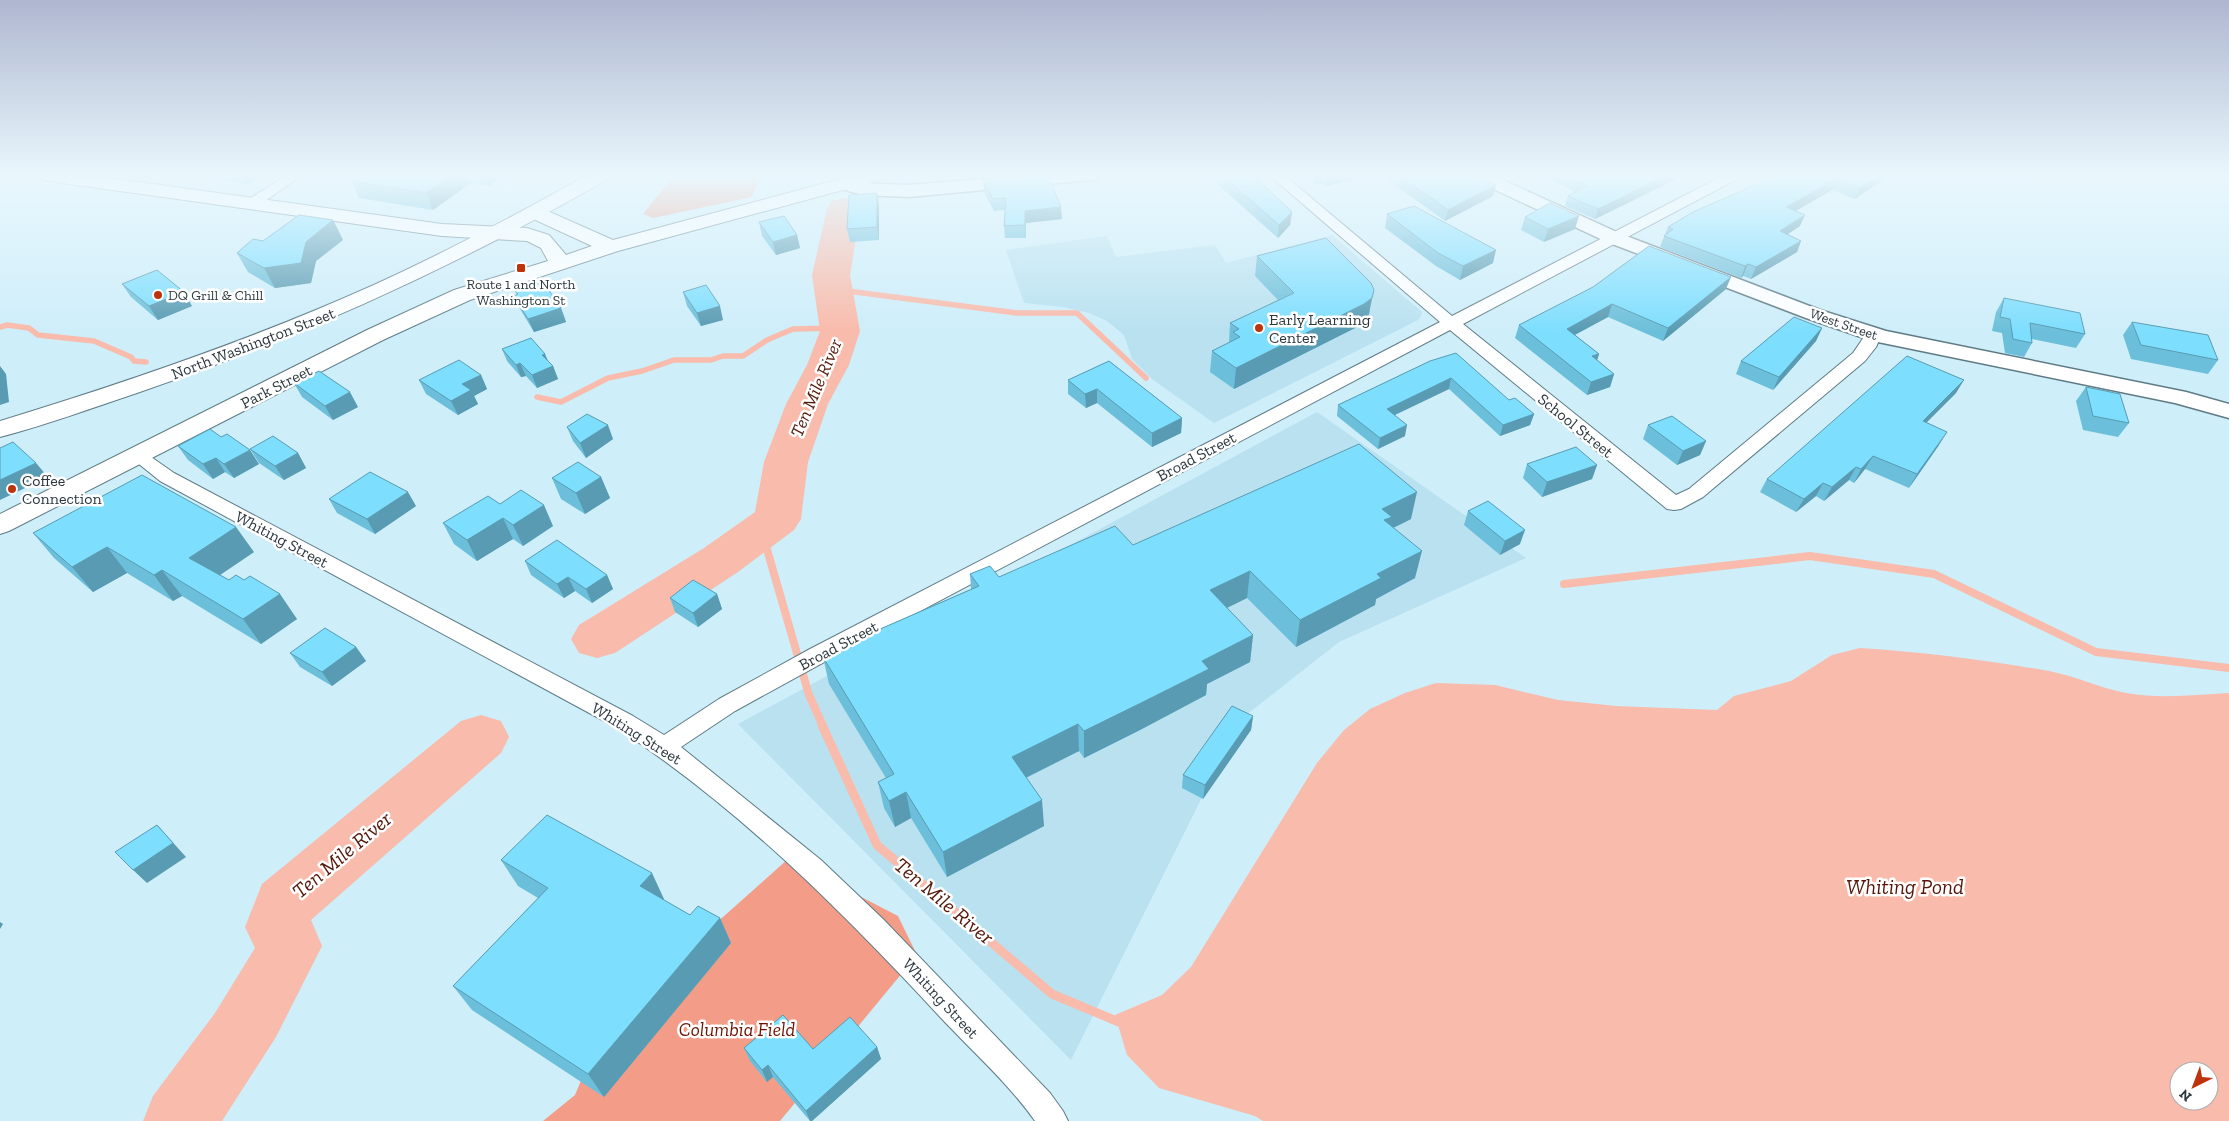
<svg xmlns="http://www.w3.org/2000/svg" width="2229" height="1121" viewBox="0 0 2229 1121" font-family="'Zilla Slab',serif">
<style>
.built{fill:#b9e1f0}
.green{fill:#f39d88}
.water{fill:#f9bbab;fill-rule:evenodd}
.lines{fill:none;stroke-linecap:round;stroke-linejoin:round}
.stream-far2{stroke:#f9bbab;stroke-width:5.5}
.stream-far1{stroke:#f9bbab;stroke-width:8}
.stream{stroke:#f9bbab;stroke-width:9}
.river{fill:#f9bbab;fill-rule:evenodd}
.minor-casing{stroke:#5e7b85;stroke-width:2}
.tertiary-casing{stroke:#5e7b85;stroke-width:3}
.secondary-casing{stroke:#5e7b85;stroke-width:2}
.primary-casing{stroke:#5e7b85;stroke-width:2}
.minor{fill:#fff;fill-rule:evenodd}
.tertiary{fill:#fff;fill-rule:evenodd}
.secondary{fill:#fff;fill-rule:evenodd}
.primary{fill:#fff;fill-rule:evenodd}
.wall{fill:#6cbfda}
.shaded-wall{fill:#589bb2}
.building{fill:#7edefe;stroke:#589bb2}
.poi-dot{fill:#bd330c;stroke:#fff;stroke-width:2}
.labels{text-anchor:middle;stroke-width:5;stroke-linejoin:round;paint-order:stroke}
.far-poi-label{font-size:14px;fill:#2b373c;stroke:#fff}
.far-street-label{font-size:14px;fill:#2b373c;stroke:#fff}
.poi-label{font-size:16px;fill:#2b373c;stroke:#fff;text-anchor:start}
.street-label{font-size:16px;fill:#2b373c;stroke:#fff}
.water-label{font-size:18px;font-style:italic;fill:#541708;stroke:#fff}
.near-park-label{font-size:19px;font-style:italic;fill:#6b1300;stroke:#fff}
.near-water-label{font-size:21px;font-style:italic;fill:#541708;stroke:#fff}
</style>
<rect width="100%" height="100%" fill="#ceeefa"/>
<path class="built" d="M1332,235L1422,312L1421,316L1418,320L1214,423L1152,379L1132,359L1124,335L1107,321L1089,313L1063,307L1024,303L1006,250L1107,236L1116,257L1215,245L1226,263Z
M1317,412L1526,558L1339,642L1241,719L1071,1060L738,724Z"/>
<path class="green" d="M674,175H761L752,197L653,218L643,214Z
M788,859L898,916L917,955L780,1121H543L575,1095L605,1022Z"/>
<path class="water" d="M1860,648C1923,652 1986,660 2049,671C2075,676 2100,688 2126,693C2160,699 2195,695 2229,693V1121H1263L1255,1116L1159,1088L1127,1055L1115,1015L1162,995L1191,967L1317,763L1344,730L1370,709L1405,693L1436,683L1495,685L1558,700L1616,706L1717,710L1734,696L1791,681L1832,655ZM2179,1071H2209V1101H2179Z"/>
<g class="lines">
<path class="stream-far2" d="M832,289L1017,313H1077L1146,378
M0,327L7,325L29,328L38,335L94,341L131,357L134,361L146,362
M537,397L561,402L608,378L642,371L674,360H711L723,356H743L767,340L793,329L839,328"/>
<path class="stream-far1" d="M762,532L809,695L823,726
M1564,584L1810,556L1934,574L2096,652L2229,668"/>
<path class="stream" d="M822,725L877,845L1052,994L1126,1025"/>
<path class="river" d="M844,198L856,201L861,208L850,275L860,331L849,365L828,404L808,462L801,519L794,530L738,572L615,653L597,658L579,653L571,639L579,625L704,548L755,512L764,462L786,404L807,365L820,331L812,275L827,208L832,201Z
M481,715L501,721L509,737L501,753L311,920L322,946L276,1037L222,1121H143L153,1096L215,1013L255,948L245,927L262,884L461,721Z"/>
<defs>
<path id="minor" d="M287,175H303L256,207H246L244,204L246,201Z
M1269,175H1284L1452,316L1724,175H1741L1739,178L1463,324L1676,495L1689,489L1853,353L1868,331L1874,329L1882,334L1876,347L1865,361L1703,497L1681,509L1674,510L1667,509L1450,330L826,661L735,711L681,747L821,860L883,919L1050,1093L1063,1111L1068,1121H1035C1009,1084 972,1051 941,1018C842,911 739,808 617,728L160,481L129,456L132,452H144L174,473L633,716L664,735L719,699L810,649L1440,322Z"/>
<path id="tertiary" d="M1030,175H1099L1096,179L1090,180L909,197L863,195L838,188L835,184L838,180L844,179L863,183L909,185Z
M1469,175H1492L1621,234L1820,310L1886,331L2186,392L2229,404V418L2175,403L1873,341L1806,318L1607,242L1472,179Z"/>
<path id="secondary" d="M39,175H88L442,224L527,228L549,235L566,255L592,246L529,217L526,213L529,209H543L613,240L855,175H885L883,179L618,251L470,300L383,340L9,531L0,534V514L367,330L454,290L548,261L541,248L527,241L442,236L48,181L41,179Z"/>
<path id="primary" d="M587,175H610L608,179C457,266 301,337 137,393C92,408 46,425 0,437V421C128,382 254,339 376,284C448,251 518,214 587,175Z"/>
</defs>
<use href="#minor" class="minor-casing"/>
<use href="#tertiary" class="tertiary-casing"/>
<use href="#secondary" class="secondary-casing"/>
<use href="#primary" class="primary-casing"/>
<use href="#minor" class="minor"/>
<use href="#tertiary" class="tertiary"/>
<use href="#secondary" class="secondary"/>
<use href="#primary" class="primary"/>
</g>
<path class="wall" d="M190,175H264L257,179L247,184Z
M361,175H503L489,186L471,183L433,210L359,198L352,181Z
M975,175H1017L976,178Z
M1207,175H1253L1292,212L1290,225L1278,238Z
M1304,175H1371L1326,186L1322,183L1315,184Z
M1381,175H1477L1493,196L1445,221Z
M1543,175H1685L1595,219L1565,206L1568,196L1575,192Z
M1774,175H1890L1855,199L1832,190L1795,211L1800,226L1788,234L1801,241L1797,252L1751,279L1743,276L1741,278L1660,247L1668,227L1762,182Z
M983,180L1062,219L1026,223V238H1005L1004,226L1005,210L994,211L984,192Z
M877,193L879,206V240L850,242L847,229Z
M1387,214L1493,263L1460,280L1436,266L1385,228Z
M1525,217L1575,229L1544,242L1521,230Z
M333,220L343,240L316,261L311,283L275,288L248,272L237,253L263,241Z
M759,222L797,235L800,248L776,255L762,236Z
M1257,256L1370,311L1368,318L1361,325L1234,389L1210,372L1212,351L1229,343L1230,323L1278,300L1255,276Z
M122,284L192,306L158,320L131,297Z
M542,287L561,308L566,322L534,332L520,309L514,296L517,295L515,291Z
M1593,287L1726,289L1663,341L1608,317L1575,335L1599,354L1597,360L1614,374L1610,387L1587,395L1515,338L1519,325Z
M683,292L723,320L701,326L687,306Z
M2004,298L2085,334L2076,348L2032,339V343L2024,357L2005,353L2002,333L1992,331L1996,312Z
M2132,322L2218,360L2208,374L2131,359L2123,335Z
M1822,328L1816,341L1773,390L1736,374L1741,361Z
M502,349L545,354L548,361L553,366L558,379L537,388L526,376L521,377L507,361Z
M1109,361L1182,418L1181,433L1152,447L1097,403L1086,408L1068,394V380Z
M1430,361L1509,400L1534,414L1530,425L1500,436L1449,389L1395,415L1405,436L1378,449L1337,416L1338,405Z
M481,375L487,389L474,396L478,404L458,415L426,394L419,380Z
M294,383L358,407L333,420L302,397Z
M2086,387L2129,423L2118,437L2083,430L2076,401Z
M1956,393L1927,422L1939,445L1909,488L1865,469L1854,483L1849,480L1824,501L1816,496L1796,512L1760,492L1767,479Z
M1648,425L1706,441L1700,455L1677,465L1643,439Z
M567,427L613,439L586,458L573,441Z
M178,446L259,464L234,478L225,472L213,479L188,460Z
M250,449L298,453L306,468L284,480L259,463Z
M1527,464L1597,465L1592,479L1542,497L1523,478Z
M601,477L610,498L585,514L561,499L552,478Z
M329,499L416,506L375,534L337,513Z
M500,504L553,526L523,546L513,539L477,561L454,544L443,523Z
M1468,511L1520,544L1500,555L1464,525Z
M1411,519L1393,528L1415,578L1376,599L1375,605L1296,647L1247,598L1227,608L1253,635L1250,662L1207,684L1206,695L1140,730L1084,758L1079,751L1026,778L1044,826L947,877L911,818L895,827L884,808L878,782L886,778L829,684L823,657L856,642L855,640L971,589L970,574L999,577L1133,545Z
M33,533L254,552L220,575L297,619L261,644L182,596L173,601L127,573L93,592L54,558Z
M525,561L607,575L613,589L592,603L575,591L564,598L531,575Z
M717,594L722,609L698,627L675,612L670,598Z
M356,647L366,661L332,686L300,667L290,653Z
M1253,716L1251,730L1203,799L1182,788L1183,775Z
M501,860L664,899V900L690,915L720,918L731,943L604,1097L472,1010L453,986L538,898L518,886Z
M877,1047L881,1059L812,1121H810L773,1077L767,1082L750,1061L744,1048L813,1049Z"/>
<path class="shaded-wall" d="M242,175H264L257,179L247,184Z
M452,175H468L471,183L433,210L426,193Z
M485,175H503L489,186Z
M1316,175H1323L1322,183L1315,184Z
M1327,175H1371L1326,186Z
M1667,175H1685L1595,219L1598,209Z
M1880,175H1890L1855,199L1860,188Z
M1837,179L1832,190L1782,219L1786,207Z
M1496,185L1493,196L1445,221L1448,210Z
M877,193L879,206V240L877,227Z
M1061,207L1062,219L1026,223V238L1025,211Z
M1292,212L1290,225L1278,238L1279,225Z
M1805,215L1800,226L1776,242L1780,231Z
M1579,216L1575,229L1544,242L1548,229Z
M333,220L343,240L316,261L311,283L275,288L264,268L306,242Z
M797,235L800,248L776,255L773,242Z
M1801,241L1797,252L1751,279L1756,267Z
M1496,250L1493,263L1460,280L1463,266Z
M1748,264L1743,276L1741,278L1745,266Z
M1731,277L1726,289L1663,341L1668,328Z
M1374,290L1368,318L1361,325L1234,389L1236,368Z
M184,292L192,306L158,320L149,306Z
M1612,304L1608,317L1563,341L1567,329Z
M720,306L723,320L701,326L697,313Z
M561,308L566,322L534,332L528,319Z
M1822,328L1816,341L1773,390L1779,377Z
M545,354L550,366L542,355Z
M1599,354L1595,367L1592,356Z
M520,363L526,376L521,377L516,365Z
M0,366L6,374L9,402L0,405Z
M553,366L558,379L537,388L532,375Z
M1614,374L1610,387L1587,395L1591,382Z
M481,375L487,389L474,396L478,404L458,415L451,401L462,384Z
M1451,378L1449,389L1384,420L1387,409Z
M1964,380L1956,393L1915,434L1923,421Z
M1097,389V403L1086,408L1085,394Z
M350,392L358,407L333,420L325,406Z
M1534,414L1530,425L1500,436L1503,425Z
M1182,418L1181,433L1152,447V433Z
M608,425L613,439L586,458L580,443Z
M1407,425L1405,436L1378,449L1380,438Z
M1947,432L1939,445L1909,488L1917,474Z
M1706,441L1700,455L1677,465L1683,451Z
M250,450L259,464L234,478L224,464Z
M298,453L306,468L284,480L275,466Z
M1873,456L1865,469L1854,483L1861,469Z
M216,458L225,472L213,479L203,464Z
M36,463L48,477L0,500V480Z
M1597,465L1592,479L1542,497L1547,482Z
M1856,467L1849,480L1824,501L1832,487Z
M601,477L610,498L585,514L576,493Z
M1823,483L1816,496L1796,512L1804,499Z
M408,492L416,506L375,534L367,519Z
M1417,492L1411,519L1389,530L1386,544L1382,509Z
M544,505L553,526L523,546L513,525Z
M503,518L513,539L477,561L467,540Z
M236,527L254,552L208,583L189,558Z
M1525,530L1520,544L1500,555L1505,541Z
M107,547L127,573L93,592L72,567Z
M1422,551L1415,578L1376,599L1375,605L1296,647L1300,620L1377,574Z
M162,570L182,596L173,601L154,575Z
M1250,571L1247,598L1208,617L1210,590Z
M607,575L613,589L592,603L586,589Z
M568,577L575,591L564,598L557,584Z
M280,594L297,619L261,644L243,619Z
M717,594L722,609L698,627L693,613Z
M1253,635L1250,662L1207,684L1206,695L1140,730L1084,758V731L1202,661Z
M356,647L366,661L332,686L322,672Z
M1253,716L1251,730L1203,799L1205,785Z
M1078,724L1079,751L1015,783L1012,757Z
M906,792L911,818L895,827L889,801Z
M1042,800L1044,826L947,877L943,852Z
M157,825L186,857L147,883L133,870Z
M652,873L664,899L653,912L640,886Z
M720,918L731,943L604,1097L588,1074Z
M0,922L3,924L0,929Z
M877,1047L881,1059L812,1121H810L806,1111Z
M768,1065L773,1077L767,1082L762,1070Z"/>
<path class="building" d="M361,175H452L426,193L352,181Z
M1037,175H1048L1061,207L1025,211V225L1004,226L1006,198L993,199L983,180Z
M1222,175H1253L1292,212L1279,225Z
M1398,175H1477L1496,185L1448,210Z
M1565,175H1667L1598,209L1568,196L1586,186Z
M1774,175H1880L1860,188L1837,179L1786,207L1805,215L1780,231L1801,241L1756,267L1748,264L1745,266L1664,236L1673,229L1668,227L1693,212L1762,182Z
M877,193V227L847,229L849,195Z
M1550,203L1579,216L1548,229L1525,217Z
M1414,206L1496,250L1463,266L1438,253L1387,214Z
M299,215L333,220L306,242L301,263L264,268L237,253L253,239L263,241Z
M784,216L797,235L773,242L759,222Z
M1326,238L1371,283L1374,290L1372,298L1364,304L1236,368L1212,351L1240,337L1233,332L1239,329L1230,323L1294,293L1257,256Z
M1649,246L1731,277L1668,328L1612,304L1567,329L1599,354L1592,356L1614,374L1591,382L1519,325L1593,287Z
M157,270L184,292L149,306L122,284Z
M540,283L542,287L546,286L561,308L528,319L514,296L518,294L515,291Z
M706,285L720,306L697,313L683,292Z
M2004,298L2080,313L2085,334L2030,323L2032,343L2013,339L2010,319L2000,317Z
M1794,317L1822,328L1779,377L1741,361Z
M2132,322L2208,335L2218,360L2141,345Z
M531,338L545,354L542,355L553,366L532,375L520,363L516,365L502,349Z
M1456,353L1509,400L1515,398L1534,414L1503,425L1451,378L1387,409L1407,425L1380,438L1338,405L1430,361Z
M1907,356L1964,380L1923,421L1947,432L1917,474L1873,456L1861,469L1856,467L1832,487L1823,483L1804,499L1767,479Z
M459,360L481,375L462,384L471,390L451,401L419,380Z
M1109,361L1182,418L1152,433L1097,389L1085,394L1068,380Z
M319,371L350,392L325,406L294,383Z
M2086,387L2120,394L2129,423L2093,416Z
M587,414L608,425L580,443L567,427Z
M1672,416L1706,441L1683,451L1648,425Z
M210,429L221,437L227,434L250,450L224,464L216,458L203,464L178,446Z
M273,436L298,453L275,466L250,449Z
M13,442L36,463L0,480V448Z
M1359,444L1417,492L1382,509L1392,517L1384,520L1422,551L1377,574L1381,578L1300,620L1250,571L1210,590L1253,635L1202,661L1209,669L1141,703L1084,731L1078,724L1012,757L1042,800L943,852L906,792L889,801L878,782L894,774L823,657L857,642L855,640L979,586L970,574L990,566L999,577L1115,526L1133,545Z
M1576,447L1597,465L1547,482L1527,464Z
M578,462L601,477L576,493L552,478Z
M370,472L408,492L367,519L329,499Z
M142,475L236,527L189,558L229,580L236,575L244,580L250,576L280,594L243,619L162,570L154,575L107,547L72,567L33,533Z
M521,490L544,505L513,525L503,518L467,540L443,523L488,496L500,504Z
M1488,501L1525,530L1505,541L1468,511Z
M557,540L607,575L586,589L568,577L557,584L525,561Z
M693,580L717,594L693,613L670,598Z
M325,628L356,647L322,672L290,653Z
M1232,706L1253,716L1205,785L1183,775Z
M547,815L652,873L640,886L690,915L698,906L720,918L588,1074L453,986L548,888L501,860Z
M157,825L173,843L133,870L115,852Z
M783,1015L813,1049L850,1017L877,1047L806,1111L768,1065L762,1070L744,1048Z"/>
<linearGradient id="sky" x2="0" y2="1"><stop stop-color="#afb7d0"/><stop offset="0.53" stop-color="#e9f7fd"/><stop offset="1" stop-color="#e9f7fd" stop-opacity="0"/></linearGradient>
<rect width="2229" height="332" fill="url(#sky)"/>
<g class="poi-dot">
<rect x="516" y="263" width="10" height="10" rx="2.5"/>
<circle cx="158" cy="295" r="5"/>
<circle cx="1259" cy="328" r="5"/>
<circle cx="12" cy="489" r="5"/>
</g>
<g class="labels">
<g class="far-poi-label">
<text x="521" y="289">Route 1 and North<tspan x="521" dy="16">Washington St</tspan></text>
<text x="168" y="300" text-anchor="start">DQ Grill &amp; Chill</text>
</g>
<g class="far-street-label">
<text transform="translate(1844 324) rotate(19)" y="5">West Street</text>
</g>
<g class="poi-label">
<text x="1269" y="325">Early Learning<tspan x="1269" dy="18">Center</tspan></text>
<text x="22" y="486">Coffee<tspan x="22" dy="18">Connection</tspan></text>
</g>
<g class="street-label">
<text transform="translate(253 343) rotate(-21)" y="6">North Washington Street</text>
<text transform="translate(276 386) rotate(-27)" y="6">Park Street</text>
<text transform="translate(1576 425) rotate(39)" y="6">School Street</text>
<text transform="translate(1196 456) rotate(-28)" y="6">Broad Street</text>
<text transform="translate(282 539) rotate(28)" y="6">Whiting Street</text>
<text transform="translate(838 645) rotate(-28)" y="6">Broad Street</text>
<text transform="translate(637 733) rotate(32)" y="6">Whiting Street</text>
<text transform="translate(941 998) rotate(47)" y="6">Whiting Street</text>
</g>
<g class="water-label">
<text transform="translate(816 388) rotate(-67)" y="6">Ten Mile River</text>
</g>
<g class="near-park-label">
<text x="737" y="1036">Columbia Field</text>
</g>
<g class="near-water-label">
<text transform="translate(342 855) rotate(-40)" y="7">Ten Mile River</text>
<text x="1905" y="894">Whiting Pond</text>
<text transform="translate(944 901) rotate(40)" y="7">Ten Mile River</text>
</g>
</g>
<g transform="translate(2194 1086) rotate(222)"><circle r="24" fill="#ffffff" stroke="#aaafb1"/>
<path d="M0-4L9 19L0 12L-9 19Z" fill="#bd330c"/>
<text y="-8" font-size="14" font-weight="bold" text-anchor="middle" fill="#2b373c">N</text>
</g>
</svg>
